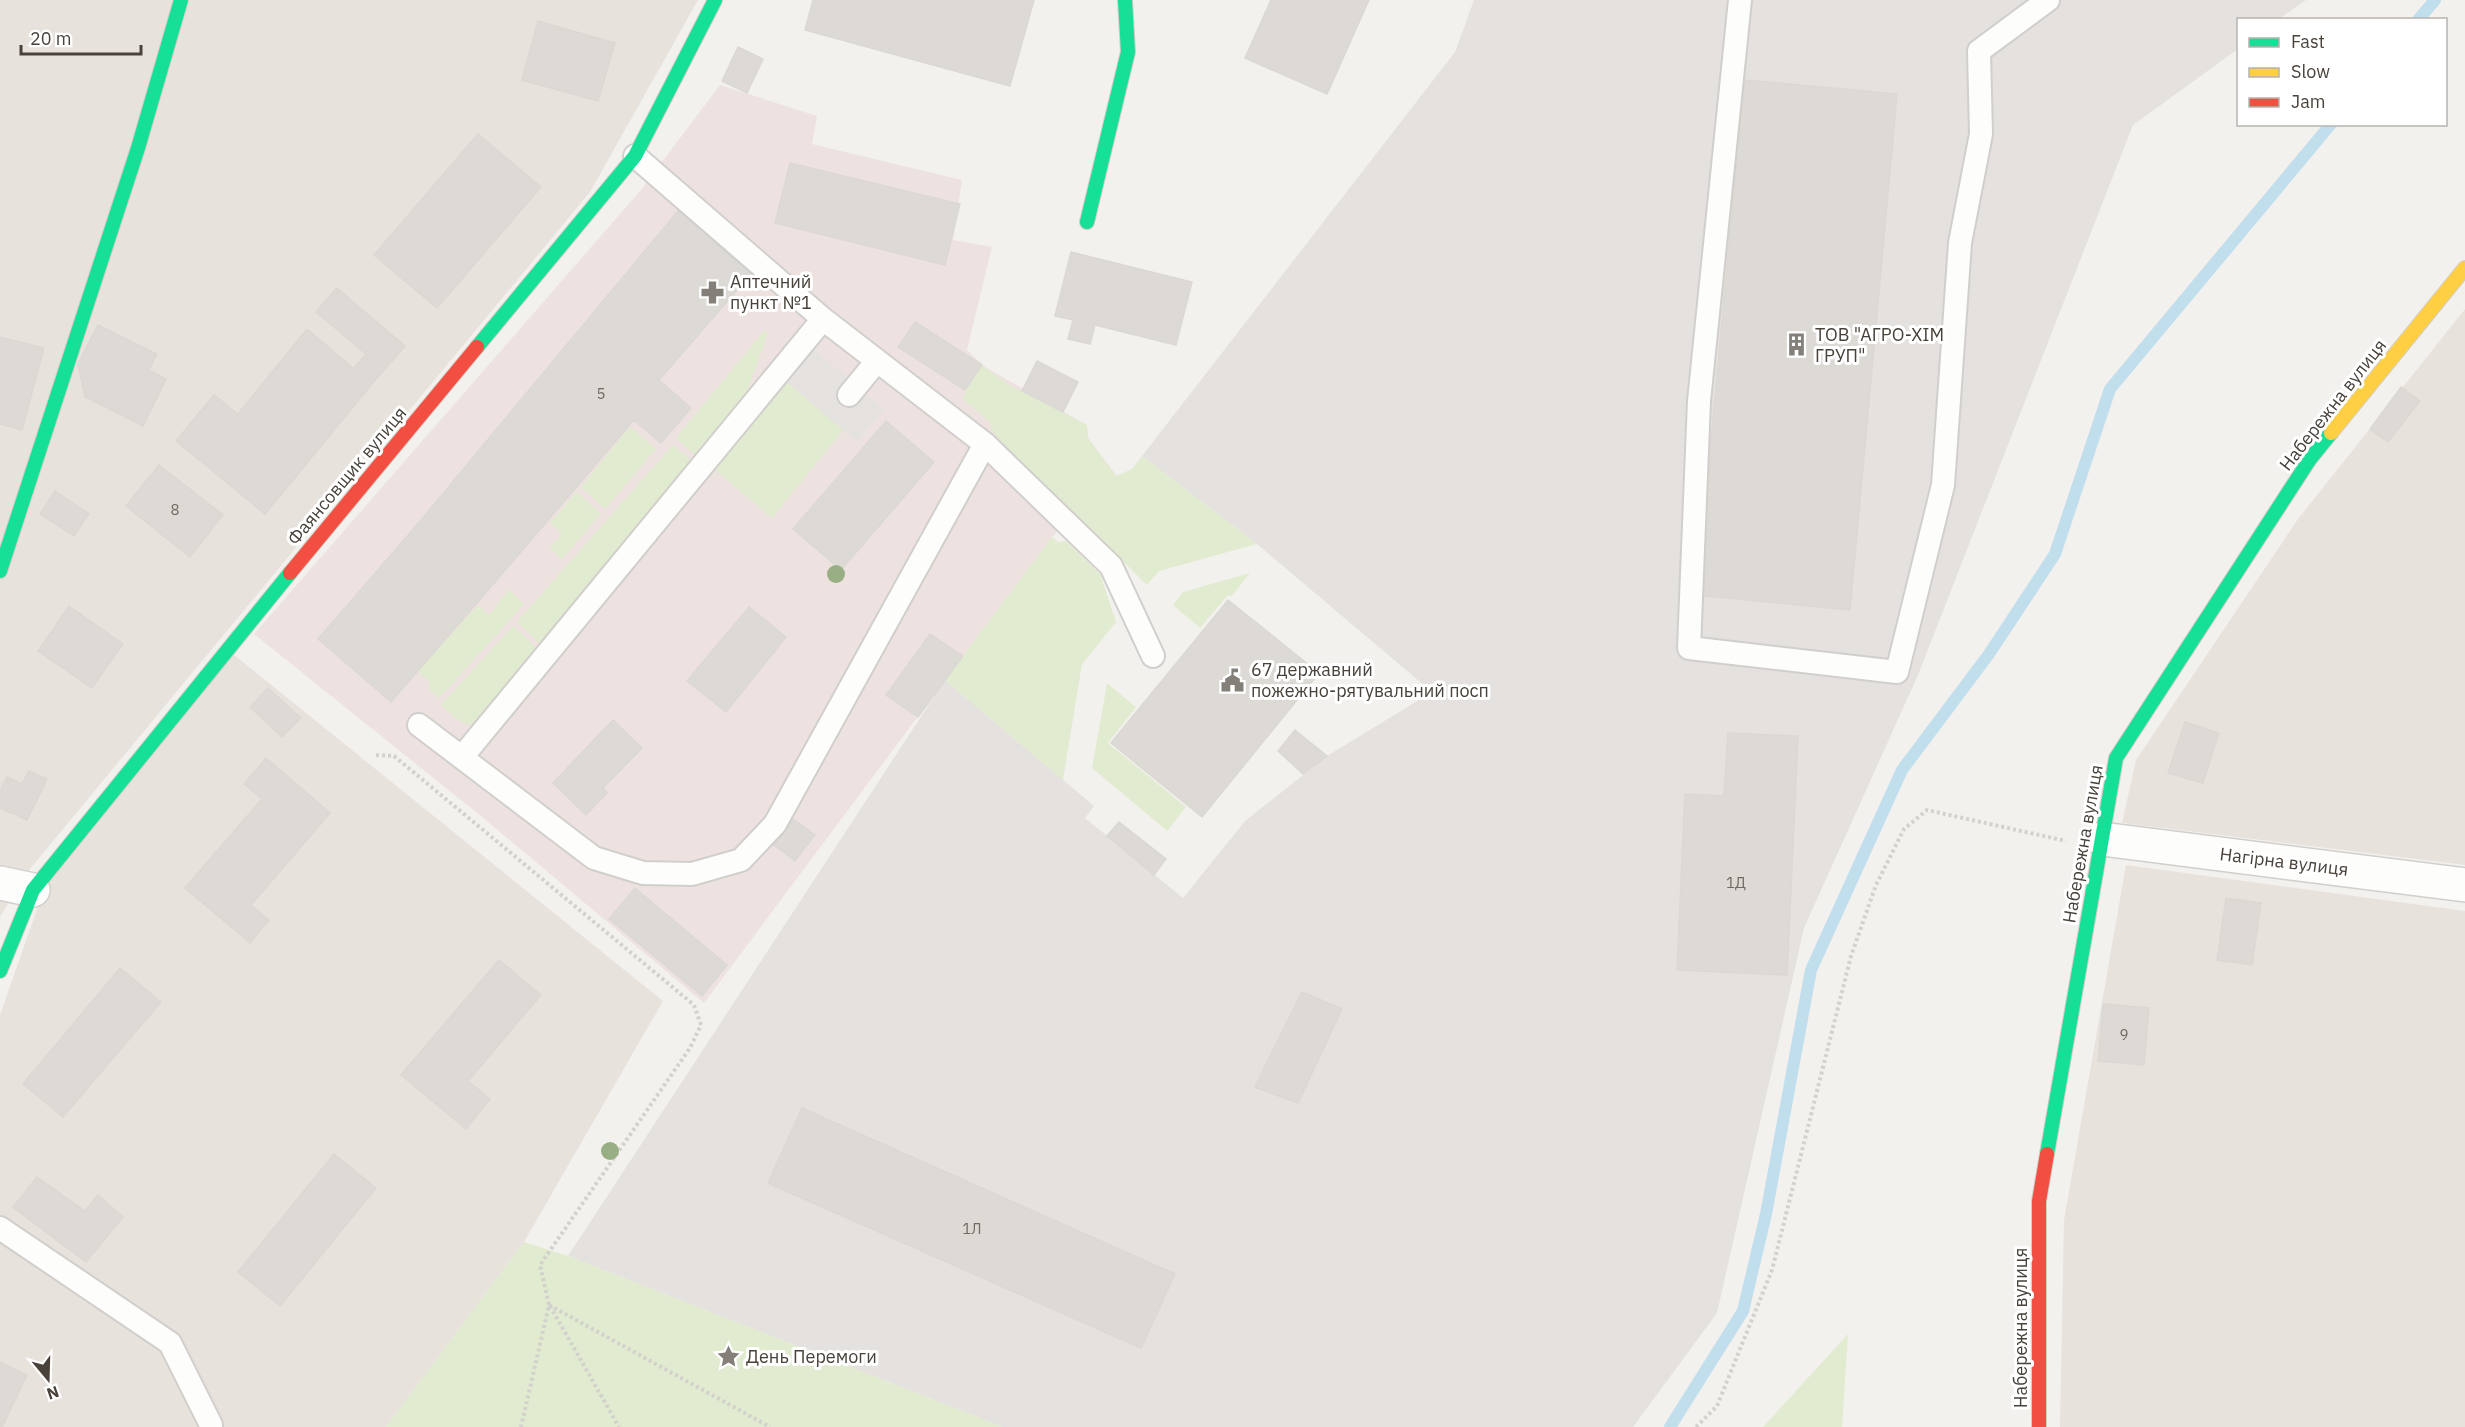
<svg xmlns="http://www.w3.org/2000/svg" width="2465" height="1427" viewBox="0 0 2465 1427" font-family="'IBM Plex Sans',sans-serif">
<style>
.residential{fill:#e7e2dc}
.industrial{fill:#e5e1de}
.medical{fill:#ede2df}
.green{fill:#e1ebd0}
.parking{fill:#e5e2df}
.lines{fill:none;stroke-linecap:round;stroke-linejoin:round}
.stream{stroke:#c1deed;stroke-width:12}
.building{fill:#dddad6;stroke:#dbd8d4;stroke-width:1.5}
.lane-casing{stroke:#d1cfcc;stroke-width:26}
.street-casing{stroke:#d1cfcc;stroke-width:36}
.fast-casing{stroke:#d2cdc5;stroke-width:16}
.slow-casing{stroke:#d2cdc5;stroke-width:16}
.jam-casing{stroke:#d2cdc5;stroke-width:16}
.path{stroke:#d3d1cc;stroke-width:4;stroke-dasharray:3 3;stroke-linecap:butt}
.lane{stroke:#fdfdfc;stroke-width:22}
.street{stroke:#fdfdfc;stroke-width:33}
.fast{stroke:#16e098;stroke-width:14}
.slow{stroke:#ffcf43;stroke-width:14}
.jam{stroke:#f24e42;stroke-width:14}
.tree{fill:#98af85}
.labels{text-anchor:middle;stroke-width:6;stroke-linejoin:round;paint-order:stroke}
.number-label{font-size:15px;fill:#6f6962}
.poi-label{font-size:18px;fill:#49423a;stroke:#fff;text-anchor:start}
.street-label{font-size:18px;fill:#49423a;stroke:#fff}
</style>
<rect width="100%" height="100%" fill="#f3f1ee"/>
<path class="residential" d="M0,0H698L590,192L30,869L0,917Z
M2465,309V865L2122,823L2136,760L2298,519Z
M233,654L663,1001L524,1242L386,1427H0V1015L48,878Z
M2126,865L2465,911V1427H2060L2064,1220Z"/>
<path class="industrial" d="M1474,0H2306L2279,19L2238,20V49L2133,125L1918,675L1804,928L1717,1313L1633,1427H1003L568,1256L945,680L1094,806L1085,818L1183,898L1245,821L1327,756L1432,692L1257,544L1142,456L1455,52Z"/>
<path class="medical" d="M720,85L817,116L812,144L962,180L953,240L992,247L967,350L985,367L1087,425L1088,438L1117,476L1074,513L1052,537L704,1003L482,817L254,634L640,191Z"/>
<path class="green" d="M764,331L768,333L746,394L733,415L697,456L676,438Z
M982,365L1009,385L1087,425L1088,438L1116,476L1132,469L1142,456L1257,544L1159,571L1147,585L994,434L989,421L962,398Z
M788,383L843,430L772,518L713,468Z
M630,427L656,449L605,509L581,487Z
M673,445L693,462L540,644L517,622Z
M577,492L601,514L562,559L550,549L562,533L550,523Z
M1052,537L1058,542L1066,541L1100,574L1116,622L1082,664L1063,780L945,680Z
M1250,573L1231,597L1228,595L1200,628L1173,605L1183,592Z
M509,590L524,604L439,698L428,687L430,683L418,671L478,605L489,615Z
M513,626L536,647L474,724C460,726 451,713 441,705Z
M1107,683L1136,707L1108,743L1186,807L1167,831L1092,768Z
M524,1242L568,1256L1003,1427H386Z
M1848,1334L1842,1427H1763Z"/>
<path class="parking" d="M814,349L885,410L857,442L786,381Z"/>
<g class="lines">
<path class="stream" d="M2418,20L2435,0
M1670,1427L1743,1311L1766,1214L1811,970L1902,770L1989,654L2055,554L2110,389L2331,124"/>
</g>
<path class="building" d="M813,0H1034L1010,86L805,30Z
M1271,0H1369L1327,94L1245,58Z
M538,21L615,43L598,101L522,80Z
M738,47L763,59L747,93L722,81Z
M1744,80L1897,94L1850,610L1697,595Z
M478,134L541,187L437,308L374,255Z
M790,163L960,204L945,265L775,223Z
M678,211L751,274L659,380L691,408L661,443L634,420L489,589L416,526Z
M1071,252L1192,282L1176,345L1095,325L1090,344L1068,339L1073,320L1055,316Z
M337,288L405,346L372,384L354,368L366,354L316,312Z
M915,322L982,365L965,390L898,347Z
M98,325L157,354L149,370L166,379L143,426L85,397L78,364Z
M307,329L372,384L265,514L176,441L214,395L238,414Z
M0,337L44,348L22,430L0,424Z
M1037,361L1078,382L1063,412L1022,391Z
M2401,387L2420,401L2388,442L2370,429Z
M886,421L934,462L841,570L793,529Z
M159,465L223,515L190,557L126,506Z
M55,491L89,514L74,536L40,514Z
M416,526L489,589L391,702L318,639Z
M1228,600L1319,673L1202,817L1111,743Z
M69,606L123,644L92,688L38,651Z
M749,607L786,637L726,712L687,681Z
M930,634L963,656L918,717L886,695Z
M268,688L301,718L282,737L250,707Z
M613,720L642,748L603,788L607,793L586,815L553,783Z
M2185,722L2219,733L2203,783L2168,773Z
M1295,730L1327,756L1303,774L1278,751Z
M1728,733L1798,736L1787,975L1677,970L1685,794L1724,796Z
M266,758L330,813L251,905L269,920L250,943L185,888L262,799L244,784Z
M29,771L47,779L27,820L0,808V791L7,777L22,784Z
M793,819L815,835L795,861L774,845Z
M1119,822L1166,859L1154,875L1107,836Z
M635,888L727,965L702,996L609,919Z
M2226,898L2261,903L2252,965L2217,960Z
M499,960L541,995L468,1081L490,1099L466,1129L401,1075Z
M120,968L161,1002L63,1117L23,1084Z
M1302,992L1342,1009L1298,1103L1255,1087Z
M2103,1004L2149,1008L2144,1065L2098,1061Z
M802,1108L1175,1274L1141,1348L768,1183Z
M334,1154L376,1188L280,1306L238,1272Z
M37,1177L85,1211L98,1195L123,1217L86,1262L13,1207Z
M0,1362L27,1375L2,1427H0Z"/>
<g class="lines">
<defs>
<path id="lane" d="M1740,0L1699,401L1689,648L1897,672L1943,485L1960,243L1981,134L1979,51L2048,0
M635,156L823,319L985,444L1111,566L1153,656
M849,395L877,361
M419,725L594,858L643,873L692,874L741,860L775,824L985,444
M462,757L823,319
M0,1228L170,1343L211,1425"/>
<path id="street" d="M2102,839L2465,885
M0,883L33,890"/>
<path id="fast" d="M1087,222L1128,52L1125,0
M477,347L635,156L715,0
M0,571L138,148L181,0
M0,971L33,890L290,573
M2047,1154L2116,758L2310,459L2331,433"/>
<path id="slow" d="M2331,433L2465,268"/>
<path id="jam" d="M290,573L477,347
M2039,1427V1201L2047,1154"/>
</defs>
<use href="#lane" class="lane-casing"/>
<use href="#street" class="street-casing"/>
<use href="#fast" class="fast-casing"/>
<use href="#slow" class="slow-casing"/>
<use href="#jam" class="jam-casing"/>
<path class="path" d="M376,755L394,756L694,1005L701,1025L690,1048L540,1265L549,1305L521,1427
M549,1305L770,1427
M550,1306L619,1427
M1696,1427L1717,1406L1772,1270L1851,956L1876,885L1904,829L1927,810L2066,841"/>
<use href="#lane" class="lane"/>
<use href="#street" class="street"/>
<use href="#fast" class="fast"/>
<use href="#slow" class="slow"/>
<use href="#jam" class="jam"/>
</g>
<g class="tree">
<circle cx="836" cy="574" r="9"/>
<circle cx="610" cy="1151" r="9"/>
</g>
<defs>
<symbol id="pharmacy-bare" viewBox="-9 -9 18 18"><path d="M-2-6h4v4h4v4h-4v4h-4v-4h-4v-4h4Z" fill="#847f79" stroke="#fff" stroke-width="2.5" paint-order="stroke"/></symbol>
<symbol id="building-bare" viewBox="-9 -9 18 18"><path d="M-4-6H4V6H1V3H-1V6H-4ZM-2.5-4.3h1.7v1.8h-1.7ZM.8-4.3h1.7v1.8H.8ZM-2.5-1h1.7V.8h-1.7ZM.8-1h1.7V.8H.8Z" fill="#847f79" stroke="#fff" stroke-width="2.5" paint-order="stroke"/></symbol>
<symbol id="civic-bare" viewBox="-9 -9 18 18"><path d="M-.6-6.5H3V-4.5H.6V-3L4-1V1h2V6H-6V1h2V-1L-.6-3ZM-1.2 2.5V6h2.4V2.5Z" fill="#847f79" stroke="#fff" stroke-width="2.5" paint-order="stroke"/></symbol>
<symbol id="sight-bare" viewBox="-9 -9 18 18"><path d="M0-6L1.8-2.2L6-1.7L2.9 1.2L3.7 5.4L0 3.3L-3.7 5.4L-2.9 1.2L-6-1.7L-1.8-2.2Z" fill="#847f79" stroke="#fff" stroke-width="2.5" paint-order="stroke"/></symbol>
</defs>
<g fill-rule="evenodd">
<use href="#pharmacy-bare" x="696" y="276" width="33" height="33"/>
<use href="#building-bare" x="1780" y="328" width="33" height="33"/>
<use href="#civic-bare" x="1216" y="664" width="33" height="33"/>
<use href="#sight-bare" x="712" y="1340" width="33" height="33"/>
</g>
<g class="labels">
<g class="number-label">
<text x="601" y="399">5</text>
<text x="175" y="515">8</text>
<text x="1736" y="888">1Д</text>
<text x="2124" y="1040">9</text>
<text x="972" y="1234">1Л</text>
</g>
<g class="poi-label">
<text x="730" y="288">Аптечний<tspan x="730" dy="21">пункт №1</tspan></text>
<text x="1815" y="341">ТОВ "АГРО-ХІМ<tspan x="1815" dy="21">ГРУП"</tspan></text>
<text x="1251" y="676">67 державний<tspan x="1251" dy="21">пожежно-рятувальний посп</tspan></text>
<text x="746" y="1363">День Перемоги</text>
</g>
<g class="street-label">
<text transform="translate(2333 405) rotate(-52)" y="6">Набережна вулиця</text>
<text transform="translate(347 476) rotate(-50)" y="6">Фаянсовщик вулиця</text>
<text transform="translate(2083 844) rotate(-80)" y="6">Набережна вулиця</text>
<text transform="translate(2284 862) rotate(7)" y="6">Нагірна вулиця</text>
<text transform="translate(2021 1328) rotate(-90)" y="6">Набережна вулиця</text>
</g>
</g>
<rect x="2237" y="18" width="210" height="108" fill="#ffffff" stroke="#b6b3b0" stroke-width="1.5"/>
<rect x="2249" y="38" width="30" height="9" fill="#16e098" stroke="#b6b3b0" stroke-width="1.5"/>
<text x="2291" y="48" font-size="18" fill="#49423a">Fast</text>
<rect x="2249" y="68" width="30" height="9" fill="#ffcf43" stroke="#b6b3b0" stroke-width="1.5"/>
<text x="2291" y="78" font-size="18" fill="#49423a">Slow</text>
<rect x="2249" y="98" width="30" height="9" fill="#f24e42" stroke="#b6b3b0" stroke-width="1.5"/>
<text x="2291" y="108" font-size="18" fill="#49423a">Jam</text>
<g transform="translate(48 1379) rotate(161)" stroke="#ffffff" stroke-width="4.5" paint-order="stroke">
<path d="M0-4.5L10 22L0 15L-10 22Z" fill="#49423a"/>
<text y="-9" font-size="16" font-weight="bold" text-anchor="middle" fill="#49423a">N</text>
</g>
<path d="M21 45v9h120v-9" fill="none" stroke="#49423a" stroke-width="3"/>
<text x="30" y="45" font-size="18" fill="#49423a" stroke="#ffffff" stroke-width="4.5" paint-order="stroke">20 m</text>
</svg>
